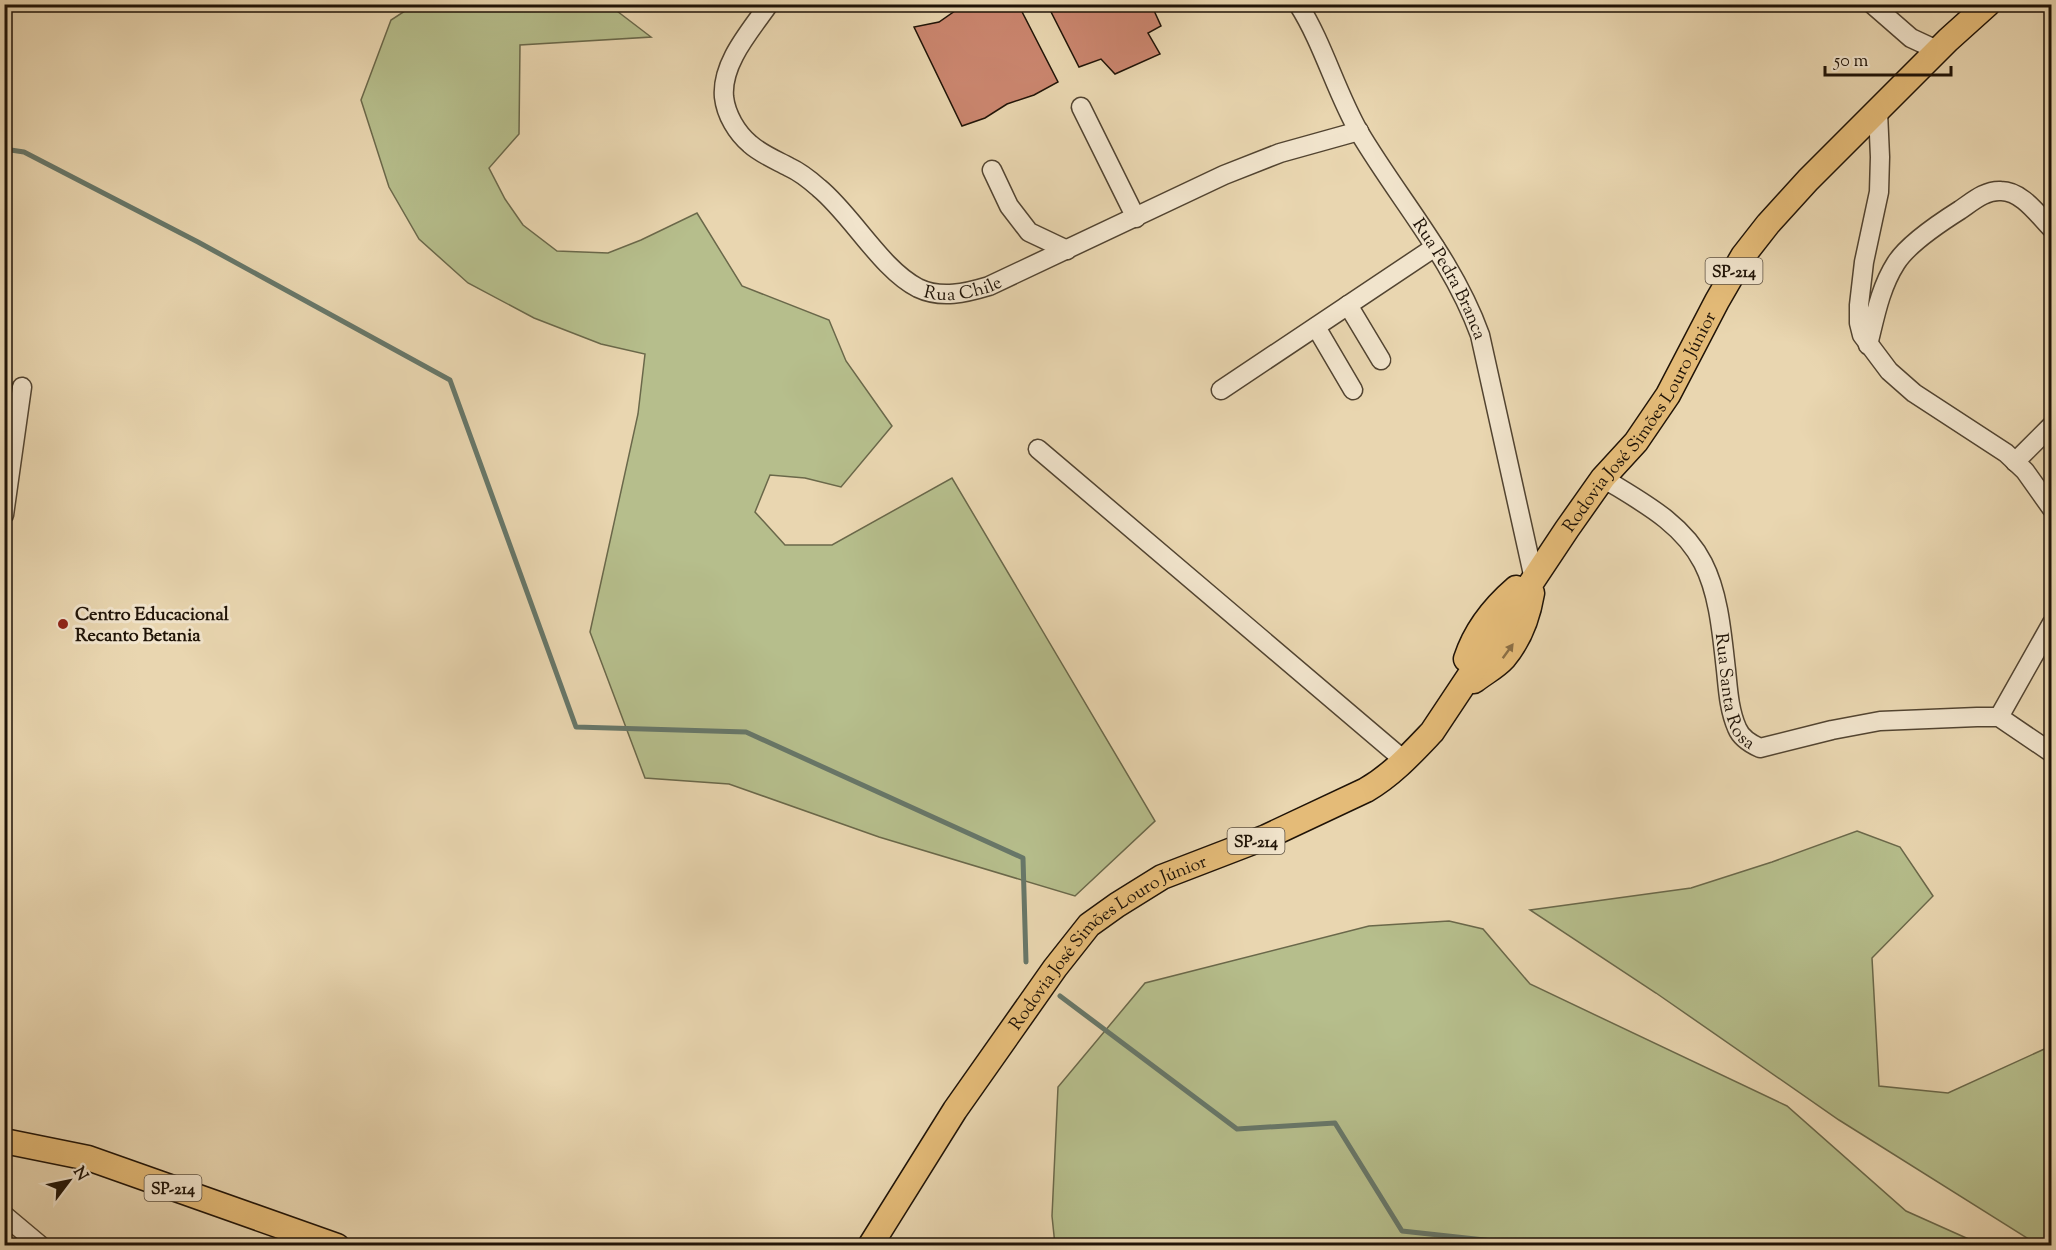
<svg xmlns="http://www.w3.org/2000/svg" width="2056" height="1250" viewBox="0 0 2056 1250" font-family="'Sorts Mill Goudy',serif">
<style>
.green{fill:#b6be8c;stroke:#6a684a;stroke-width:1.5}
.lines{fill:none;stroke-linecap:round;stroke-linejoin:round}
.stream{stroke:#677769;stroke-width:5}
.building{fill:#cb866f;stroke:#1f1307;stroke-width:1.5}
.minor-casing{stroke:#524431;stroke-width:21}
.major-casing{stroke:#1f1307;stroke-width:27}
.minor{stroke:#f1e4cc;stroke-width:18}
.major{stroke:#e4bb78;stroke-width:24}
.oneway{fill:#8b6f45}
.poi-dot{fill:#8f2418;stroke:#f1e4cc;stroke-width:2}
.labels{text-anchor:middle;stroke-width:6;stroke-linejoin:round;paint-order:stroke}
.shield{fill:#f1e4cc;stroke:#5e5242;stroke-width:1.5}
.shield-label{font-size:16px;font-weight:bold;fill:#1f1307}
.street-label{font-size:18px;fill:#1f1307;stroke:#f1e4cc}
.poi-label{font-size:18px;font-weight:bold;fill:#1f1307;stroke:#f1e4cc;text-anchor:start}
</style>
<rect width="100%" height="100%" fill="#e9d6b0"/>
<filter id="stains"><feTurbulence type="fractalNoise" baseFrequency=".00333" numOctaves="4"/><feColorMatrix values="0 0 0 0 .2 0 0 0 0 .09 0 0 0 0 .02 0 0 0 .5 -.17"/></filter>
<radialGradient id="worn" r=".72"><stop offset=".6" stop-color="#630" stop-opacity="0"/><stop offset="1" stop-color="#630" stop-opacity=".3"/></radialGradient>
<path class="green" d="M414,5H609L651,37L520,45L519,134L489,168L505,199L523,225L557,251L608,253L641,240L697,213L742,286L829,320L846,361L892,426L841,487L805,478L770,475L755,512L785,545H832L952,478L1155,821L1075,896L879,837L729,784L645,778L590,632L638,414L645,354L601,344L534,318L468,283L419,239L389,187L361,100L391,20Z
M1857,831L1900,847L1933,896L1872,958L1879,1086L1948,1093L2051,1046V1245H2038L1839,1120L1656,993L1530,910L1691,888L1772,862Z
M1449,921L1483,929L1530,984L1787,1106L1906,1211L1982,1245H1055L1052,1216L1058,1087L1145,983L1369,926Z"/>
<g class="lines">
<path class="stream" d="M4,149L24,152L198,242L450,380L576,727L746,732L1023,858L1026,962
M1060,996L1237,1129L1335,1123L1402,1231L1540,1246"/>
</g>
<path class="building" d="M965,4H1018L1058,82L1034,95L1007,104L985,118L962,126L914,27L939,22Z
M1047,4H1151L1161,26L1148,33L1160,54L1115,74L1101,59L1079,67Z"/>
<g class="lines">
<defs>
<g id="minor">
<path id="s1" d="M769,4C751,30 721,63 724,97C726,115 737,133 750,144C761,154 776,160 789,167C800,172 810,180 819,188C852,215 881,269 918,288C941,299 966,293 989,286L1224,175L1280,153L1359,131"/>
<path id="s2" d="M1298,4C1323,43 1336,92 1359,132C1400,201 1452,258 1480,335L1534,579"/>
<path d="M1872,4L1911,38L1939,51"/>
<path d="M1081,107L1136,218"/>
<path d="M1878,112L1880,157L1879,192L1864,262L1859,305V323L1862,335L1889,371L1914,393L2006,453L2025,471L2052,509"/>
<path d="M992,170L1009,206L1029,232L1067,250"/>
<path d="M1348,305L1381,360"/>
<path d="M1316,327L1353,390"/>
<path d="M1868,345C1875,317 1880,288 1896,263C1908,244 1941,222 1960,210C1972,202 1985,190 2001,191C2022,191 2038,215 2052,229"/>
<path d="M1221,390L1435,247"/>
<path d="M1038,449L1405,761"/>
<path d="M2015,462L2052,425"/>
<path id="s3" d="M1603,478C1640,501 1682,522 1703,563C1719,594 1722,635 1726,670C1728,689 1729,710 1737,728C1741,738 1751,744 1760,748L1832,730L1880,721L1977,717H1999L2052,753"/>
<path d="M4,515L22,387"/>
<path d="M1999,717L2052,623"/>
<path d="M4,1215L41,1246"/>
</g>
<g id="major">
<path d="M1466,659C1475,631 1494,607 1516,588"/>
<path d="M1474,681C1484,673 1496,667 1504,658C1520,639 1528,617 1532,593"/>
<path d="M4,1141L88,1158L337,1246"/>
<path id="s4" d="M870,1246L955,1110L1055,968L1089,925L1117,905L1162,877L1266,837L1366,790C1392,775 1412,753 1432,732L1567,529L1603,478L1636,442L1668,395L1717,301L1743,256L1768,224L1808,180L1948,40L1988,4"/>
</g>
</defs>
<use href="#minor" class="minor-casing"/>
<use href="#major" class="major-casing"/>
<use href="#minor" class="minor"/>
<use href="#major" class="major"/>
</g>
<defs><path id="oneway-solid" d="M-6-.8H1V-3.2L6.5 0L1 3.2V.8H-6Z" transform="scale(1.5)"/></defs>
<use class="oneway" href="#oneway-solid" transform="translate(1508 651) rotate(-54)"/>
<circle class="poi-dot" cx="63" cy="624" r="6"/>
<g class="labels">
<g class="shield">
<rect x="1705.5" y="258" width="57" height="26" rx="4.5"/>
<rect x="1227.5" y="828" width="57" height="26" rx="4.5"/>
<rect x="144.5" y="1175" width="57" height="26" rx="4.5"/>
</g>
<g class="shield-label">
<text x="1734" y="277">SP-214</text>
<text x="1256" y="847">SP-214</text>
<text x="173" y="1194">SP-214</text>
</g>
<g class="street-label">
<text dy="6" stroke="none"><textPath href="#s2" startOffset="315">Rua Pedra Branca</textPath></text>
<text dy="6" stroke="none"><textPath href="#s1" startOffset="430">Rua Chile</textPath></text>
<text dy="6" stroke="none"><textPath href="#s4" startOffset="1160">Rodovia José Simões Louro Júnior</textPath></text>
<text dy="6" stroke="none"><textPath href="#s3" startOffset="266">Rua Santa Rosa</textPath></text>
<text dy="6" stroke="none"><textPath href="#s4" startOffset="392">Rodovia José Simões Louro Júnior</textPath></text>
</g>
<g class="poi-label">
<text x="75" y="620">Centro Educacional<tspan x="75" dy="21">Recanto Betania</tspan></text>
</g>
</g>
<rect width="2056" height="1250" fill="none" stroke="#e9d6b0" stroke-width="24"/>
<rect x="6" y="6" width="2044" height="1238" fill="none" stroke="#1f1307" stroke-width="3"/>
<rect x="12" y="12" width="2032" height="1226" fill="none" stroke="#1f1307" stroke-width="1.5"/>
<g transform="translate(69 1181) rotate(58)" stroke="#f1e4cc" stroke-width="4.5" paint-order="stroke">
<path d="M0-4.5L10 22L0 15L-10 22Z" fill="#1f1307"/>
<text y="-9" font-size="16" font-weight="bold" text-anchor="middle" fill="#1f1307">N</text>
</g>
<path d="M1825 66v9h126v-9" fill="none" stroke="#1f1307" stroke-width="3"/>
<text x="1834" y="66" font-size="18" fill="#1f1307" stroke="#f1e4cc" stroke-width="4.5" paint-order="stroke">50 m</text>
<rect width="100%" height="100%" filter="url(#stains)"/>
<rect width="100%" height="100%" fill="url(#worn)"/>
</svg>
